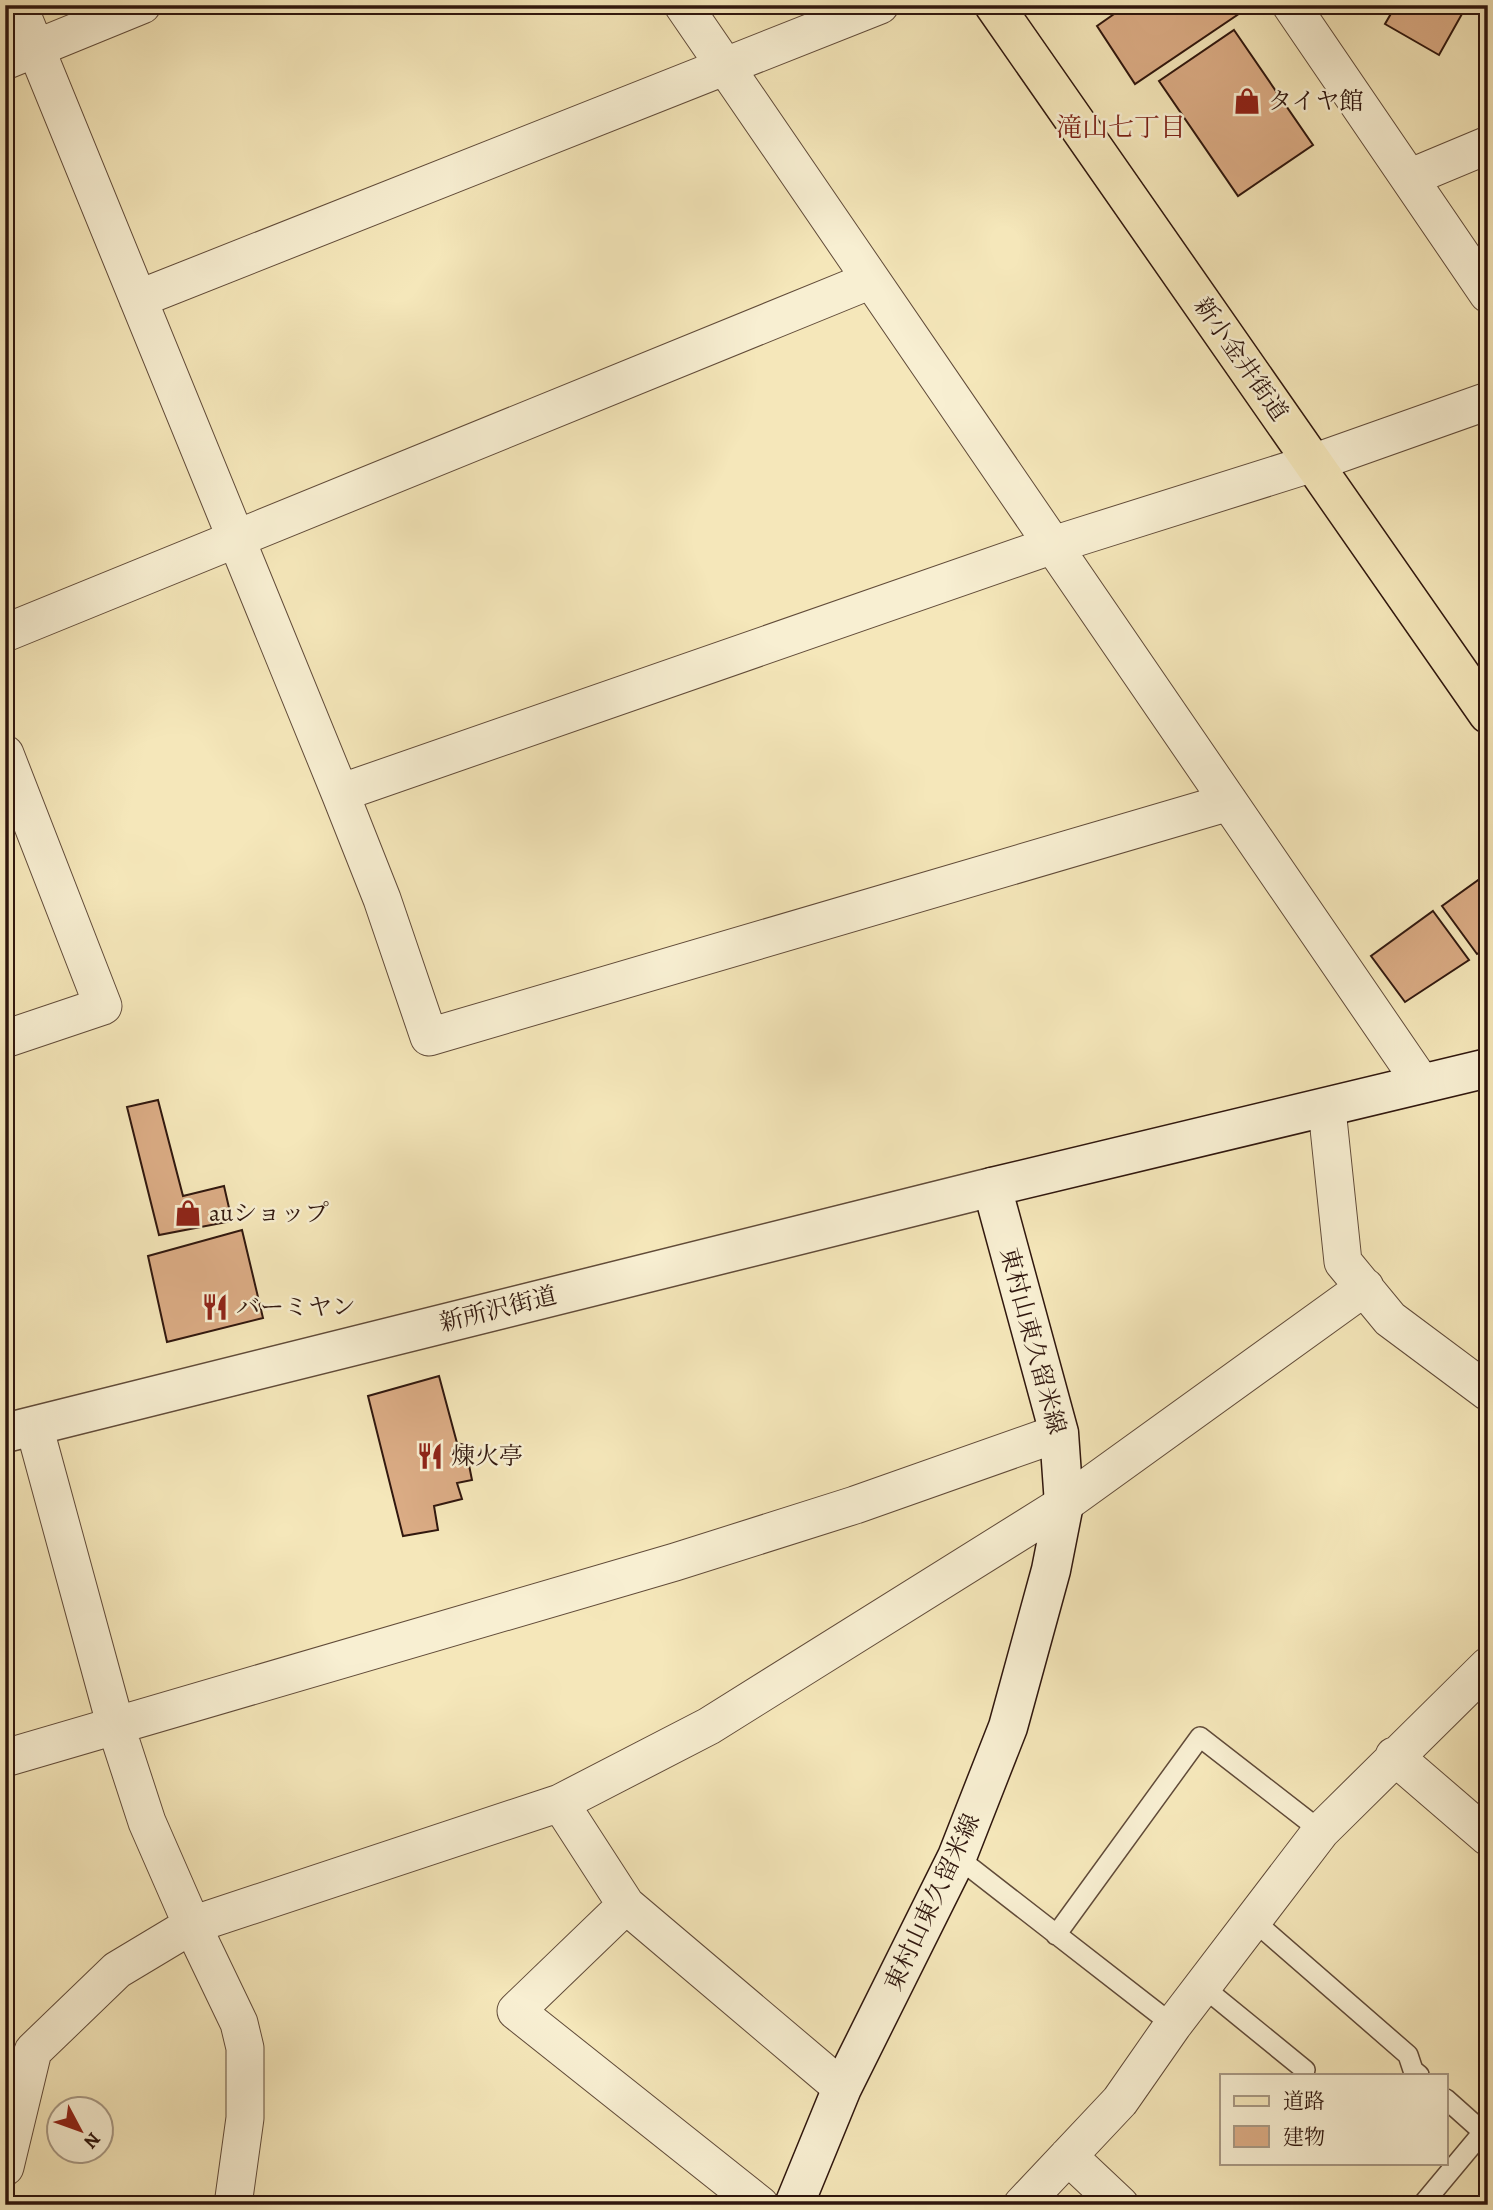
<svg xmlns="http://www.w3.org/2000/svg" width="1493" height="2210" viewBox="0 0 1493 2210" font-family="Alegreya,'Noto Serif JP',serif">
<style>
.building{fill:#dbac85;stroke:#30170e;stroke-width:2}
.lines{fill:none;stroke-linecap:round;stroke-linejoin:round}
.service-casing{stroke:#614b39;stroke-width:22}
.minor-casing{stroke:#614b39;stroke-width:39}
.tertiary-casing{stroke:#614b39;stroke-width:41}
.secondary-casing{stroke:#30170e;stroke-width:41}
.primary-casing{stroke:#30170e;stroke-width:41}
.service{stroke:#f8efd2;stroke-width:19}
.minor{stroke:#f8efd2;stroke-width:37}
.tertiary{stroke:#f8efd2;stroke-width:38}
.secondary{stroke:#f8efd2;stroke-width:38}
.primary{stroke:#f5e7ba;stroke-width:38}
.labels{text-anchor:middle;stroke-width:5;stroke-linejoin:round;paint-order:stroke}
.poi-label{font-size:24px;fill:#30170e;stroke:#f8efd2;text-anchor:start}
.street-label{font-size:24px;fill:#30170e;stroke:#f8efd2}
.neighbourhood-label{font-size:26px;fill:#7a1f14;stroke:#f8efd2}
</style>
<rect width="100%" height="100%" fill="#f5e7ba"/>
<filter id="stains"><feTurbulence type="fractalNoise" baseFrequency=".00286" numOctaves="4"/><feColorMatrix values="0 0 0 0 .2 0 0 0 0 .09 0 0 0 0 .02 0 0 0 .5 -.17"/></filter>
<radialGradient id="worn" r=".72"><stop offset=".6" stop-color="#630" stop-opacity="0"/><stop offset="1" stop-color="#630" stop-opacity=".3"/></radialGradient>
<path class="building" d="M1127,5H1252L1135,84L1097,26Z
M1396,5H1467L1439,55L1385,24Z
M1234,30L1313,145L1238,196L1159,81Z
M1488,873V947L1477,954L1442,906Z
M1433,911L1469,960L1405,1002L1371,956Z
M158,1100L183,1196L224,1186L232,1221L159,1235L127,1107Z
M242,1230L263,1318L167,1342L148,1256Z
M439,1376L457,1443L465,1445L472,1480L457,1483L462,1499L434,1506L438,1530L403,1536L368,1396Z"/>
<g class="lines">
<defs>
<path id="service" d="M957,1857L1173,2025
M1253,1920L1408,2055L1413,2070L1419,2075
M1056,1935L1200,1737L1321,1831
M1202,1986L1305,2070
M1422,2205L1483,2132L1446,2099"/>
<path id="minor" d="M18,5L340,793L382,899L429,1037L1229,802
M683,5L1422,1084
M1291,5L1488,294
M5,61L142,5
M1409,178L1488,145
M138,299L880,5
M5,633L871,280
M5,754L103,1006L5,1039
M340,793L1053,545L1313,463L1488,401
M1327,1109L1343,1262L1390,1319L1488,1392
M34,1426L116,1727L147,1822L192,1925L239,2023L245,2048V2118L233,2205
M1394,1756L1488,1837
M5,1758L675,1562L855,1505L1059,1433
M560,1803L709,1726L1064,1504L1365,1287
M626,1905L516,2011L760,2205
M1068,2156L1120,2205
M5,2167L33,2051L117,1970L192,1925L560,1803L626,1905L842,2088
M1022,2205L1120,2101L1173,2025L1321,1831L1488,1666"/>
<path id="tertiary" d="M5,1433L992,1187"/>
<path id="secondary" d="M794,2205L842,2088L957,1857L1008,1727L1051,1570L1064,1504L1059,1433L992,1187L1488,1068"/>
<path id="primary" d="M994,5L1488,714"/>
</defs>
<use href="#service" class="service-casing"/>
<use href="#minor" class="minor-casing"/>
<use href="#tertiary" class="tertiary-casing"/>
<use href="#secondary" class="secondary-casing"/>
<use href="#primary" class="primary-casing"/>
<use href="#service" class="service"/>
<use href="#minor" class="minor"/>
<use href="#tertiary" class="tertiary"/>
<use href="#secondary" class="secondary"/>
<use href="#primary" class="primary"/>
</g>
<defs>
<symbol id="shop-bare" viewBox="-9 -9 18 18"><path d="M-5-2.5h2.3a2.7 3.5 0 0 1 5.4 0H5L5.5 6h-11ZM-1.5-2.5h3a1.5 2.3 0 0 0-3 0Z" fill="#8f2418" stroke="#f8efd2" stroke-width="2.5" paint-order="stroke"/></symbol>
<symbol id="restaurant-bare" viewBox="-9 -9 18 18"><path d="M-5-6h1v4h1v-4h1v4h1v-4h1v5L-1.5 .5V6h-2V.5L-5-1ZM5-6V6H3V1.5H1.5Q1.5-4 5-6Z" fill="#8f2418" stroke="#f8efd2" stroke-width="2.5" paint-order="stroke"/></symbol>
</defs>
<g fill-rule="evenodd">
<use href="#shop-bare" x="1228" y="82" width="38" height="38"/>
<use href="#shop-bare" x="169" y="1194" width="38" height="38"/>
<use href="#restaurant-bare" x="196" y="1288" width="38" height="38"/>
<use href="#restaurant-bare" x="411" y="1437" width="38" height="38"/>
</g>
<g class="labels">
<g class="poi-label">
<text x="1268" y="109">タイヤ館</text>
<text x="209" y="1221">auショップ</text>
<text x="236" y="1315">バーミヤン</text>
<text x="451" y="1464">煉火亭</text>
</g>
<g class="street-label">
<text transform="translate(1241 359) rotate(55)" y="8">新小金井街道</text>
<text transform="translate(498 1309) rotate(-14)" y="8">新所沢街道</text>
<text transform="translate(1033 1341) rotate(75)" y="8">東村山東久留米線</text>
<text transform="translate(932 1902) rotate(-65)" y="8">東村山東久留米線</text>
</g>
<g class="neighbourhood-label">
<text x="1121" y="136">滝山七丁目</text>
</g>
</g>
<rect width="1493" height="2210" fill="none" stroke="#f5e7ba" stroke-width="28"/>
<rect x="7" y="7" width="1479" height="2196" fill="none" stroke="#30170e" stroke-width="3.5"/>
<rect x="14" y="14" width="1465" height="2182" fill="none" stroke="#30170e" stroke-width="2"/>
<rect x="1220" y="2074" width="228" height="91" fill="#f8efd2" stroke="#a89984" stroke-width="2"/>
<rect x="1234" y="2096" width="35" height="10" fill="#f5e7ba" stroke="#a89984" stroke-width="2"/>
<text x="1283" y="2108" font-size="21" fill="#30170e">道路</text>
<rect x="1234" y="2126" width="35" height="21" fill="#dbac85" stroke="#a89984" stroke-width="2"/>
<text x="1283" y="2144" font-size="21" fill="#30170e">建物</text>
<g transform="translate(80 2130) rotate(131)"><circle r="33" fill="#f8efd2" stroke="#a89984" stroke-width="2"/>
<path d="M0-5L12 26L0 18L-12 26Z" fill="#8f2418"/>
<text y="-10" font-size="19" font-weight="bold" text-anchor="middle" fill="#30170e">N</text>
</g>
<rect width="100%" height="100%" filter="url(#stains)"/>
<rect width="100%" height="100%" fill="url(#worn)"/>
</svg>
